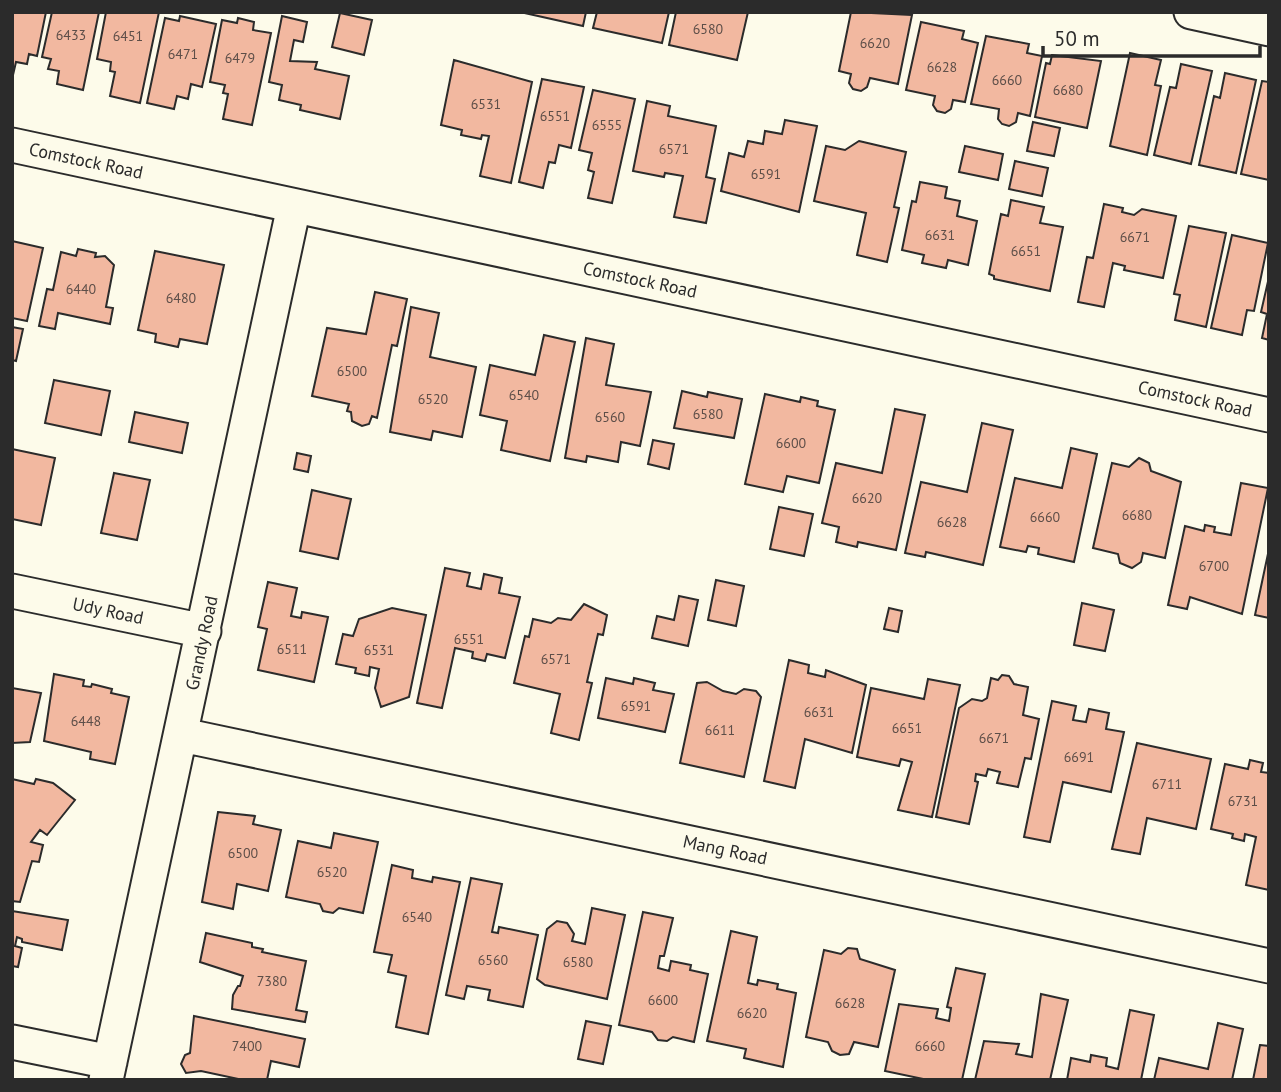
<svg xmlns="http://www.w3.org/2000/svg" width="1281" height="1092" viewBox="0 0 1281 1092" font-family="'PT Sans',sans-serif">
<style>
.building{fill:#f2b8a0;stroke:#2b2b2b;stroke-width:2}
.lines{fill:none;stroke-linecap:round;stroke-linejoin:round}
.minor-casing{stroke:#2b2b2b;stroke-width:37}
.minor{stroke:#fdfbea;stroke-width:33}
.labels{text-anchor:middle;stroke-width:5;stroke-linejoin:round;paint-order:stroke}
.number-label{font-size:14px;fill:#5d4e48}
.street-label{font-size:18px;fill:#2b2b2b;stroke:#fdfbea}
</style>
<rect width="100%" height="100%" fill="#fdfbea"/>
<path class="building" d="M12,12H46L37,56L29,54L27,64L16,62L13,75Z
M52,12H99L83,90L57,84L59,71L48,69L51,59L42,57Z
M106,12H159L140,103L110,96L115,72L110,71L111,62L97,59Z
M520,12H586L583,26Z
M597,12H669L662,43L593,28Z
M676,12H748L737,60L669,45Z
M851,12L912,15L898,84L870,78L867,87L861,91L853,89L849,83L851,74L839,71Z
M340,13L372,20L364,55L332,47Z
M180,16L216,24L202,87L191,84L188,99L177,96L174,109L147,103L165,18L179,21Z
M282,16L307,22L303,42L294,40L290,61L317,62L315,69L349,76L340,119L300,110L301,105L279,100L282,85L269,82Z
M238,18L254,22L253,30L271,33L252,125L223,119L228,94L223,93L225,85L210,82L222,20L237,23Z
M921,22L964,31L962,39L978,43L965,102L953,100L951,109L945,113L937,111L933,105L935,96L906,90Z
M986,36L1029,44L1027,53L1042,56L1030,116L1018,113L1016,122L1009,126L1002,124L998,119L999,109L971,104Z
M1130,53L1161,60L1155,85L1161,86L1147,155L1110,146Z
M1052,55L1101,61L1087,128L1035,117L1046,63L1050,64Z
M454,60L532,82L511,183L480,176L489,136L482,135L481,139L461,135L462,130L441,125Z
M1181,64L1212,71L1191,164L1154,155L1170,87L1176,88Z
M1225,73L1256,80L1236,173L1199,165L1214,96L1220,98Z
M542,79L584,87L571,148L559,145L555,163L549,162L543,188L519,182Z
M1262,81L1269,82V180L1241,174Z
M593,90L635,99L612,203L588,198L594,172L588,170L592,153L579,150Z
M647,101L670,106L668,116L716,126L706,177L715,179L706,223L674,217L683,176L665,173L664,177L633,171Z
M785,120L817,126L799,212L721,191L729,153L744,157L748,141L763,144L765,131L782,134Z
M1033,122L1060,128L1054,156L1027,151Z
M859,141L906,152L894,207L899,208L887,262L857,255L866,213L814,201L826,146L845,150Z
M965,146L1003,154L998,180L959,172Z
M1015,161L1048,168L1042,196L1009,189Z
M920,182L947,187L945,198L960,201L957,216L977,221L968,265L948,260L946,268L922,263L924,255L902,250L912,201L916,202Z
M1011,200L1044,207L1040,223L1063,227L1050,291L994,279V276L989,274L1001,214L1008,216Z
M1104,204L1123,208L1122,212L1134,215L1142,209L1176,216L1163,278L1124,270L1125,266L1113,263L1104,307L1078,302L1087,257L1093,258Z
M1189,226L1226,233L1206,327L1175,320L1180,295L1174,294Z
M1232,235L1268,243L1254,311L1247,310L1242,335L1211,328Z
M12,241L43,248L27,321L12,318Z
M78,249L96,253L95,257L105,256L114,265L106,307L113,308L110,324L58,313L55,329L39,326L47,289L53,290L61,252L76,256Z
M155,251L224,265L207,344L180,339L178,347L155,342L156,334L138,330Z
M1269,277V340L1262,338L1267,314L1261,312Z
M375,292L407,299L397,346L392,345L377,418L372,416L369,424L362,426L352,421L351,412L347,411L349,404L312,396L327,328L366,334Z
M411,307L439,313L430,357L476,367L462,437L433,431L431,440L390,432Z
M12,327L23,329L16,361L12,360Z
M544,335L575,342L550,461L501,450L507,421L480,415L490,365L535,375Z
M586,338L614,344L606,385L651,392L640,446L621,442L618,462L587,456L586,462L565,458Z
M54,380L110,391L101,435L45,423Z
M682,391L707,397L708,392L742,399L734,438L674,428Z
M765,394L800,402L801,397L818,401L817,406L835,410L819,483L787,476L783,492L745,484Z
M895,409L925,415L896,550L858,542L857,547L836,542L839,527L822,523L836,463L882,473Z
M135,412L188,423L182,453L129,442Z
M982,423L1013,430L983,565L926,552L925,557L905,553L921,482L967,492Z
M653,440L674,444L669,469L648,464Z
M1071,448L1097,454L1074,562L1038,554L1039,548L1028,546L1026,552L1000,547L1015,478L1062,488Z
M12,449L55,458L41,525L12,519Z
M297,453L311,456L308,472L294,469Z
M1139,458L1149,463L1151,471L1181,482L1165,558L1143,553L1141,562L1132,568L1120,563L1118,554L1093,548L1112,463L1129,467Z
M114,473L150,480L137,540L101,533Z
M1241,483L1268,488L1242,614L1190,597L1187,609L1168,605L1185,526L1204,531L1205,525L1215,527L1214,532L1231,535Z
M312,490L351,499L338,559L300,551Z
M779,507L813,514L804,556L770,549Z
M1269,549V618L1255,615Z
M445,568L470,573L467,586L481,589L484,574L502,578L499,593L520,597L505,658L487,654L485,661L472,658L473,652L455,648L442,708L417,703Z
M716,580L744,586L736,626L708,620Z
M268,582L297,588L291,616L301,618L302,612L328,617L314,682L258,670L267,629L258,627Z
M679,596L698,600L688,646L652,638L657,616L674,620Z
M1082,603L1114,610L1105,651L1074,645Z
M584,604L607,615L603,635L598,634L587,682L592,683L579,740L551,733L560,694L514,683L525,636L529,637L533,619L551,623L558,618L571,620Z
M392,608L426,615L409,697L381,707L375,688L379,669L370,667L369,676L355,673L356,668L336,664L343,634L353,636L359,619Z
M889,608L902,611L898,632L884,629Z
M789,660L809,665L808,673L825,677L826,670L866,685L852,753L805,739L795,788L764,781Z
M54,674L84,680L83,686L91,687L92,684L112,689L111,693L129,697L115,764L90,759L91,752L44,741Z
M1002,675L1009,676L1014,684L1028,687L1023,715L1039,719L1031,759L1025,758L1018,787L997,783L1000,772L988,769L986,776L976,774L975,781L978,782L969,824L936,817L959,708L972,699L982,701L987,698L991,678L998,680Z
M606,678L633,684L634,678L655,683L653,690L674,694L665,732L598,718Z
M928,679L960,685L932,817L898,810L912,762L901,759L899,766L857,757L871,688L924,699Z
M707,682L723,691L736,694L744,689L756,691L761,697L744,777L680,763L697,683Z
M12,688L41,693L30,742L12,743Z
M1052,701L1076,706L1073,720L1086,722L1089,709L1109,713L1106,729L1124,732L1111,792L1063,782L1050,842L1024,837Z
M1137,743L1211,759L1196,829L1147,818L1140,854L1112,849Z
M1250,760L1263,763L1261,772L1269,773V890L1246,885L1256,837L1245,834L1244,841L1232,838L1233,834L1211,829L1225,764L1248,769Z
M12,779L34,784L36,779L53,783L75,800L47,835L40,830L31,842L43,845L39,862L32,861L20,902L12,901Z
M218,812L255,816L253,824L281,830L268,891L237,884L233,909L202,902Z
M334,833L378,842L363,913L339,908L333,913L323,911L320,904L286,897L298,841L331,848Z
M392,865L413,870L412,878L432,882L433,877L460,882L428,1034L396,1027L406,976L388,972L392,955L374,952Z
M471,878L502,884L492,932L498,933L499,927L538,935L523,1007L488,1000L490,990L467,986L464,999L446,995Z
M592,908L625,915L607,999L545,985L537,979L547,929L557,921L567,923L574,934L572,941L585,944Z
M12,911L68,920L62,950L22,942V939L17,937L15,946L22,948L18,967L12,966Z
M643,912L673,918L664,956H660L658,968L669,971L671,961L691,965L690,970L708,974L694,1042L673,1037L667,1041L658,1040L652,1032L619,1025Z
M731,931L757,937L748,983L757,985L758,980L778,984L777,989L796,993L783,1067L744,1058L746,1049L707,1041Z
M206,933L252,943V947L263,949L262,952L306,961L296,1010L307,1012L305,1022L232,1009L233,995L238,986H240L243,976L200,962Z
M848,948L857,949L860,959L895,970L878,1047L854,1042L849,1054L840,1055L832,1051L828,1042L806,1037L824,950L841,954Z
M956,968L985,974L962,1080H928L885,1071L899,1004L938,1009L936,1018L949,1021L951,1008L947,1007Z
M1041,994L1068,1000L1050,1080H975L984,1041L1019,1044L1016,1054L1032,1057Z
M1130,1010L1154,1015L1141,1080H1067L1071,1058L1090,1062L1091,1055L1107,1058L1106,1066L1118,1069Z
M194,1016L305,1039L299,1067L271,1061L267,1080H243L201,1071L186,1073L181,1064L185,1055L190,1053Z
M586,1021L611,1026L603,1064L578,1059Z
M1218,1023L1243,1029L1232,1080H1154L1159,1058L1208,1069Z
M1260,1045L1269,1046V1080H1253Z"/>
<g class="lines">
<defs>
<path id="minor" d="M1191,12L1269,29
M12,145L1269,415
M12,591L204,631
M182,735L1269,966
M12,1042L110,1062
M106,1080L294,206"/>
</defs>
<use href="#minor" class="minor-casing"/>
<use href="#minor" class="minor"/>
</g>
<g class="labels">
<g class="number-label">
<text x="708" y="34">6580</text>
<text x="71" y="40">6433</text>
<text x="128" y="41">6451</text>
<text x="875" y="48">6620</text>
<text x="183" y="59">6471</text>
<text x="240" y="63">6479</text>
<text x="942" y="72">6628</text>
<text x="1007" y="85">6660</text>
<text x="1068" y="95">6680</text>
<text x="486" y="109">6531</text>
<text x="555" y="121">6551</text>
<text x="607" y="130">6555</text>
<text x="674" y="154">6571</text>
<text x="766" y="179">6591</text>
<text x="940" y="240">6631</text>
<text x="1135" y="242">6671</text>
<text x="1026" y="256">6651</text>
<text x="81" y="294">6440</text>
<text x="181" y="303">6480</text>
<text x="352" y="376">6500</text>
<text x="524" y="400">6540</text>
<text x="433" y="404">6520</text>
<text x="708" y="419">6580</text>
<text x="610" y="422">6560</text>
<text x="791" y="448">6600</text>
<text x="867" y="503">6620</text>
<text x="1137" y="520">6680</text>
<text x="1045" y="522">6660</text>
<text x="952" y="527">6628</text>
<text x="1214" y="571">6700</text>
<text x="469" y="644">6551</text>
<text x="292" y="654">6511</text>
<text x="379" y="655">6531</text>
<text x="556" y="664">6571</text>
<text x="636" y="711">6591</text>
<text x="819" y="717">6631</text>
<text x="86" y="726">6448</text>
<text x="907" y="733">6651</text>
<text x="720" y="735">6611</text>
<text x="994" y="743">6671</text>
<text x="1079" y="762">6691</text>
<text x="1167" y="789">6711</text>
<text x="1243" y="806">6731</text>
<text x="243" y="858">6500</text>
<text x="332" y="877">6520</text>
<text x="417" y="922">6540</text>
<text x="493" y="965">6560</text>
<text x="578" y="967">6580</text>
<text x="272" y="986">7380</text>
<text x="663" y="1005">6600</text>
<text x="850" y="1008">6628</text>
<text x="752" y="1018">6620</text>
<text x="247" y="1051">7400</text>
<text x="930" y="1051">6660</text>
</g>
<g class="street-label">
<text transform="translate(86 161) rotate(12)" y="6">Comstock Road</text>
<text transform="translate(640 280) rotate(12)" y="6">Comstock Road</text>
<text transform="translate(1195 399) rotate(12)" y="6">Comstock Road</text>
<text transform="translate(108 611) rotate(12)" y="6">Udy Road</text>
<text transform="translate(202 643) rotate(-78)" y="6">Grandy Road</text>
<text transform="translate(725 850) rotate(12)" y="6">Mang Road</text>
</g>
</g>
<rect width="1281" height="1092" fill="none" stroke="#2b2b2b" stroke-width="28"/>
<path d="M1043 46v10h217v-10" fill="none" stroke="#2b2b2b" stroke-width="3.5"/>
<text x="1054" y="46" font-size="21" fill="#2b2b2b" stroke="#fdfbea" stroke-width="5" paint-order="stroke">50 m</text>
</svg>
